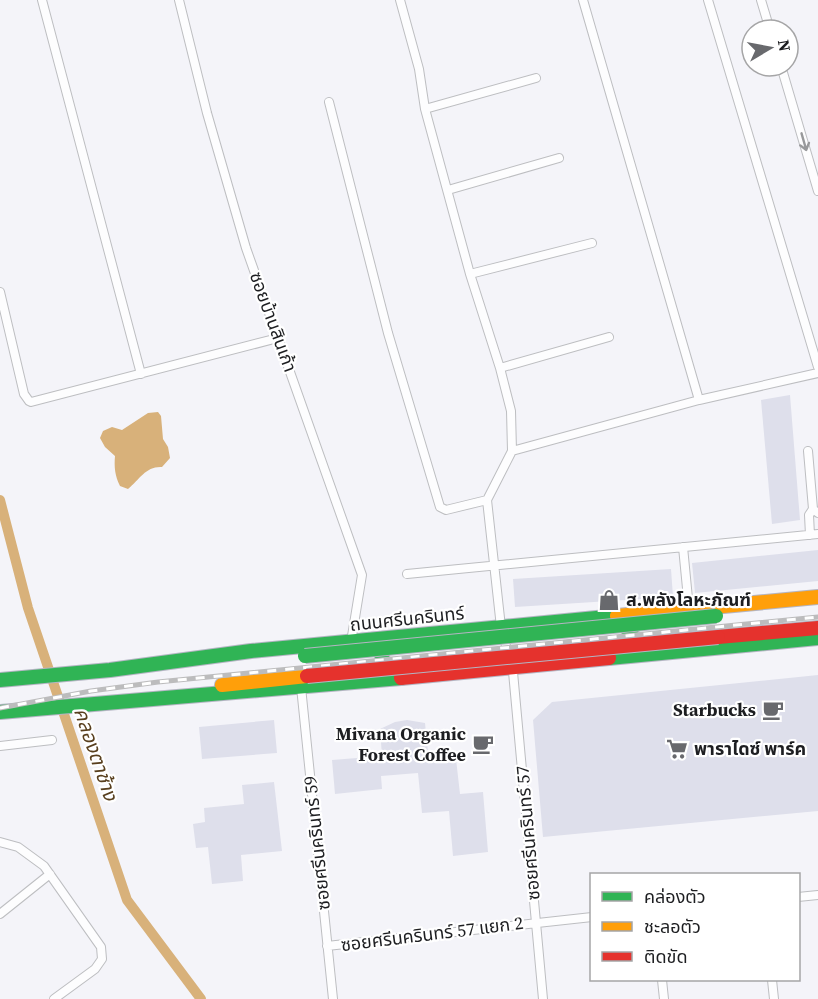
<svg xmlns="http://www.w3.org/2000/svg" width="818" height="999" viewBox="0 0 818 999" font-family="'Source Serif 4','Noto Sans Thai',serif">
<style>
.water{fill:#d8b17a}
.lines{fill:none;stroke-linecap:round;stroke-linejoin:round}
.canal{stroke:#d8b17a;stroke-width:10}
.building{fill:#dedfeb}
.street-casing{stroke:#bdbec1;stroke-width:10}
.fast-casing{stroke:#b4b5c3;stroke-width:16}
.slow-casing{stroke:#b4b5c3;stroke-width:16}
.jam-casing{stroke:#b4b5c3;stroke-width:16}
.street{stroke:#fdfdfe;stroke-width:8}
.fast{stroke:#30b455;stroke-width:14}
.slow{stroke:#ff9f0a;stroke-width:14}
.jam{stroke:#e5322d;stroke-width:14}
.rail-casing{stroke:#bcbcbd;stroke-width:5}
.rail{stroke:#fff;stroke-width:3;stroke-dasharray:9;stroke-linecap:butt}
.fast-bridge-casing{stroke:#b4b5c3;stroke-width:16;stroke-linecap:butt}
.jam-bridge-casing{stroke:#b4b5c3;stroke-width:16;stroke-linecap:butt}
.fast-bridge{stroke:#30b455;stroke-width:14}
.jam-bridge{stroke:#e5322d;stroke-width:14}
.oneway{stroke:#98999b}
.labels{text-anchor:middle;stroke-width:4.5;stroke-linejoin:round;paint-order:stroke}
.street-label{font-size:18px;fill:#1d1e21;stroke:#fff}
.poi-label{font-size:18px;font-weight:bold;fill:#1d1e21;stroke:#fff;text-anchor:start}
.water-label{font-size:20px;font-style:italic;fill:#583f1e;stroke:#fff}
</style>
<rect width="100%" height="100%" fill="#f4f4f9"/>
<path class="water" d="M158,412L161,416L163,439L168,447L170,458L162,467C146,466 140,479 128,489L120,486C115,476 114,467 115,456L105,447L100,438L103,431L112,427L122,430L148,413Z"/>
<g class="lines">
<path class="canal" d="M0,500L28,608L127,900L201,999"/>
</g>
<path class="building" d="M790,395L800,520L772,524L761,400Z
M818,550V581L695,593L692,563Z
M671,569L673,597L515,607L513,579Z
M818,675V811L543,837L533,720L552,702Z
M274,720L277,753L202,759L199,727Z
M407,720L425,723L429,762L456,759L460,794L483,792L488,852L453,856L449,811L422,813L418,773L381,776L382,789L335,794L332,760L382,756L380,729L395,722Z
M274,782L282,851L241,855L243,881L212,884L208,847L196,848L193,824L205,822L204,808L244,804L242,785Z"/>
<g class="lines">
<defs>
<path id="street" d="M42,0L141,374
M179,0L207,113L246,248L362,575L351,642
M400,0L419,69L425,109L470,274L500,368L511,411L512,451L487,500L501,627L513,672L543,999
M583,0L699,400
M708,0L818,367
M761,0L770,30
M781,66L818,191
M329,102L388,333L440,507L446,510L487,500
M425,109L536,78
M448,190L559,158
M470,274L592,243
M0,292L24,394L29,401L31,402L278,338
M500,368L609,337
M512,451L699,400L818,373
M808,451L813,509L818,513
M810,535L809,515L813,509
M683,547L689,609
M407,574L818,534
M301,687L333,999
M0,746L52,740
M0,842L18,847L44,866L101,947L102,959L95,969L54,999
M798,897L818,895
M0,914L50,874
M327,946L592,917
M662,980L664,999
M772,980L774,999"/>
<path id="fast" d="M642,618L633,626L629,635L632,643L643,649
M369,644L380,650C385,664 385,666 373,676
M609,658L818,638
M0,680L110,670L251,651L617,616
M0,712L401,678"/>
<path id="slow" d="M617,616L818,597
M222,685L307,676"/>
<path id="jam" d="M718,637L818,628
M401,678L609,658"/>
</defs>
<use href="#street" class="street-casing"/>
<use href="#fast" class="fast-casing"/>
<use href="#slow" class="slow-casing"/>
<use href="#jam" class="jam-casing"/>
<use href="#street" class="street"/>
<use href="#fast" class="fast"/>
<use href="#slow" class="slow"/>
<use href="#jam" class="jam"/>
<defs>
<path id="rail" d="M0,708L91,691L158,682L818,617"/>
</defs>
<use href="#rail" class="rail-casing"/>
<use href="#rail" class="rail"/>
<defs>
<path id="fast-bridge" d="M305,656L716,616"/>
<path id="jam-bridge" d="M307,676L718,637"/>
</defs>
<use href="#fast-bridge" class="fast-bridge-casing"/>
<use href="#jam-bridge" class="jam-bridge-casing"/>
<use href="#fast-bridge" class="fast-bridge"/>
<use href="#jam-bridge" class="jam-bridge"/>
</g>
<defs><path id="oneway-shaft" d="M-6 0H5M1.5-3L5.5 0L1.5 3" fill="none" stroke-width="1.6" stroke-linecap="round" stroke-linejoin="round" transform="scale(1.5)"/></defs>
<use class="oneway" href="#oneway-shaft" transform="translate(804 142) rotate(74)"/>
<defs>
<symbol id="shop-bare" viewBox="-9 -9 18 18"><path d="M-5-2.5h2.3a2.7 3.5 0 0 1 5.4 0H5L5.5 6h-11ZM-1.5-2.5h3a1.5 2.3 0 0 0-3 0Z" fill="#68696d" stroke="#fff" stroke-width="2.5" paint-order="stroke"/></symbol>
<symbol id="cafe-bare" viewBox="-9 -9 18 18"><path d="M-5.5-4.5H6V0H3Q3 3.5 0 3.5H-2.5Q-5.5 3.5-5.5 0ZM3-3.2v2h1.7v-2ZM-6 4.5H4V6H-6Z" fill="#68696d" stroke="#fff" stroke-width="2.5" paint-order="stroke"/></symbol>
<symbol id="supermarket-bare" viewBox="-9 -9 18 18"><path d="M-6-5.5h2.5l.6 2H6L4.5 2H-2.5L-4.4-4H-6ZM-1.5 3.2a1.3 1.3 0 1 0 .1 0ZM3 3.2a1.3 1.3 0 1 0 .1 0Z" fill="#68696d" stroke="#fff" stroke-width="2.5" paint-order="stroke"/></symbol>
</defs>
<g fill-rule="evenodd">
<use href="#shop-bare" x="594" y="585" width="30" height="30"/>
<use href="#cafe-bare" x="758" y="695" width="30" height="30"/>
<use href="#cafe-bare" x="468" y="729" width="30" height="30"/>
<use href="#supermarket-bare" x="662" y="734" width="30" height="30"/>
</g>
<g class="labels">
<g class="street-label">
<text transform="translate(273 322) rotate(70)" y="6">ซอยบ้านสินเก้า</text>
<text transform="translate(407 619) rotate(-6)" y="6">ถนนศรีนครินทร์</text>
<text transform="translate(528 833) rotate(-95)" y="6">ซอยศรีนครินทร์ 57</text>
<text transform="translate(317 843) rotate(-96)" y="6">ซอยศรีนครินทร์ 59</text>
<text transform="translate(432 934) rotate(-7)" y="6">ซอยศรีนครินทร์ 57 แยก 2</text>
</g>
<g class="poi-label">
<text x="626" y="606">ส.พลังโลหะภัณฑ์</text>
<text x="756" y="716" text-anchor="end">Starbucks</text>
<text x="466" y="740" text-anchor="end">Mivana Organic<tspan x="466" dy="21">Forest Coffee</tspan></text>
<text x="694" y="755">พาราไดซ์ พาร์ค</text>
</g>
<g class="water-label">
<text transform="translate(96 754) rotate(71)" y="7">คลองตาช้าง</text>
</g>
</g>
<rect x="590" y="873" width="210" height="108" fill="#ffffff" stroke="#a5a5a6" stroke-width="1.5"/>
<rect x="602" y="892" width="30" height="9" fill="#30b455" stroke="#a5a5a6" stroke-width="1.5"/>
<text x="644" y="903" font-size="18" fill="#1d1e21">คล่องตัว</text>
<rect x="602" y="922" width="30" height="9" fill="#ff9f0a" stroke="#a5a5a6" stroke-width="1.5"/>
<text x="644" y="933" font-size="18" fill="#1d1e21">ชะลอตัว</text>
<rect x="602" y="952" width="30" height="9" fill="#e5322d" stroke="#a5a5a6" stroke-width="1.5"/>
<text x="644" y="963" font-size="18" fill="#1d1e21">ติดขัด</text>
<g transform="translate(770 48) rotate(80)"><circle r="28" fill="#ffffff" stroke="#a5a5a6" stroke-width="1.5"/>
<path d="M0-4.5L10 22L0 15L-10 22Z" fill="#68696d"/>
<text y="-9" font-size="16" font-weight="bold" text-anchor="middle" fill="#1d1e21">N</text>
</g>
</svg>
